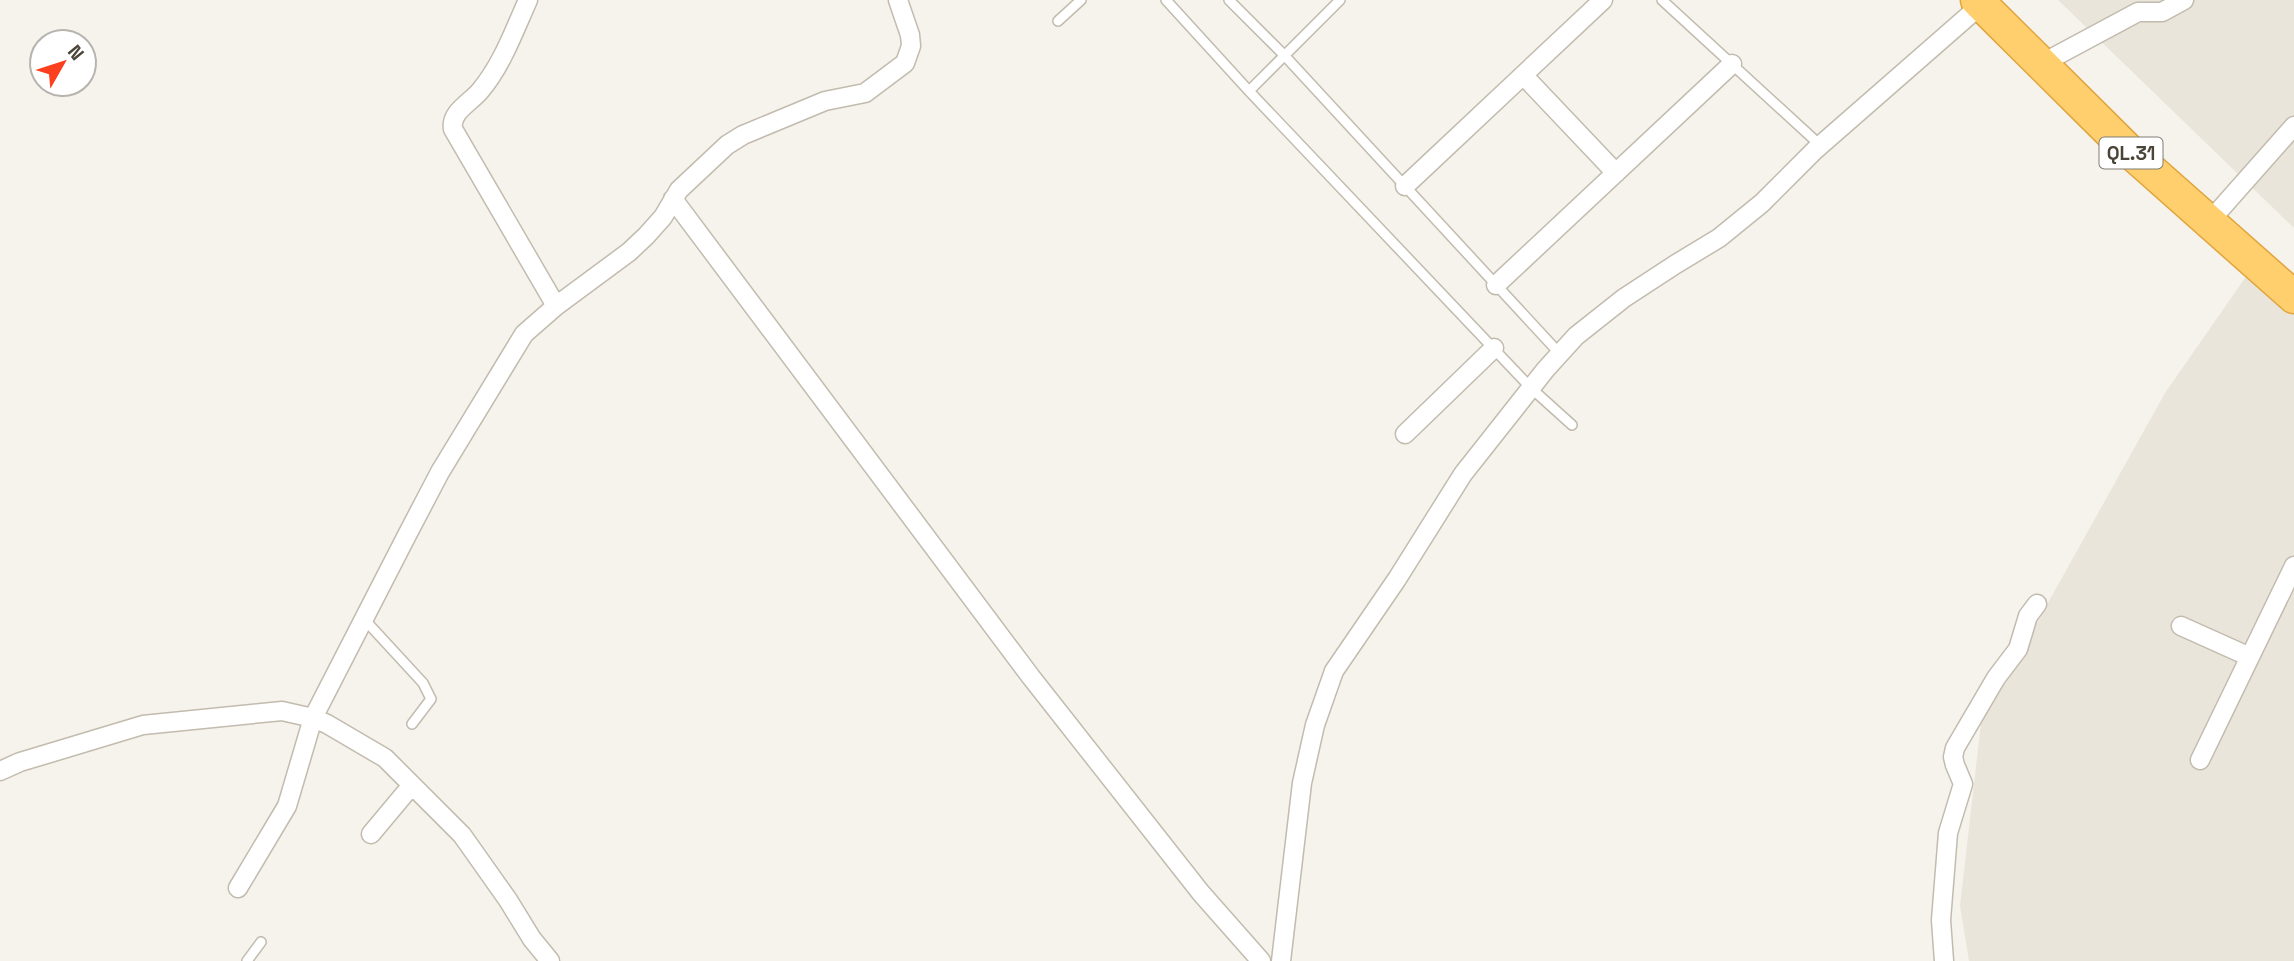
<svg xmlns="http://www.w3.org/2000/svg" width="2294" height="961" viewBox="0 0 2294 961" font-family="'Space Grotesk',sans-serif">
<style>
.residential{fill:#eae5da}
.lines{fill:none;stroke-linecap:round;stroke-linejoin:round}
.lane-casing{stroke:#c2bbae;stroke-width:12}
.street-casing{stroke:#c2bbae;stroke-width:21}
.highway-casing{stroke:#e0a43c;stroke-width:35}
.lane{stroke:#fff;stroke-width:9}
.street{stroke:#fff;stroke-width:18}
.highway{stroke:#ffcf6e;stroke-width:32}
.labels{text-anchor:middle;stroke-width:5;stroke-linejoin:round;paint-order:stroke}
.shield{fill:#fff;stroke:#817c74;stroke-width:2}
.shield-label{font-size:19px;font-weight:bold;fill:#4b4439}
</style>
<rect width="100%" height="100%" fill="#f6f3ec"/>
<path class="residential" d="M2058,0H2294V228Z
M2254,265L2294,302V961H1969L1960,906L1981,723L2165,393Z"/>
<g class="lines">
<defs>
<path id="lane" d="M1166,0L1249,91L1531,388L1572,425
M1229,0L1284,55L1560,354
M1662,0L1820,145
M1058,21L1081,0
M1249,91L1340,0
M364,619L423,683L431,699L412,724
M247,961L261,942"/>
<path id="street" d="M528,0C514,31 502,65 480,91C470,103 450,112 453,129L556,306
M2041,64L2138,12H2162L2184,0
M1523,75L1616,173
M1405,186L1603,0
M673,199L1031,677L1201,893L1261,961
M2209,222L2294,126
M1496,285L1732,64
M1405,434L1494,348
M2181,626L2250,657
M2200,760L2294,566
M0,771L20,762L143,725L282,711L313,718L327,724L385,758L462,835L508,900L532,939L550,961
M371,834L412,785
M238,888L287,806L313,718L406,537L440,472L524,334L556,306L629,252L646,236L663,217L679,190L727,145L743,135L825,101L865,93L905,63L911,46L910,35L898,0
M1281,961L1302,783L1315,725L1334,671L1397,579L1463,474L1546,369L1576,336L1624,298L1676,264L1719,238L1762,203L1815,150L1982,4
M1944,961L1941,920L1948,833L1963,784L1955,765L1953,757L1955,748L1996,678L2018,649L2028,616L2037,604"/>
<path id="highway" d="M1977,0L2127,149L2294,297"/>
</defs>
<use href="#lane" class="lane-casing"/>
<use href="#street" class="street-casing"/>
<use href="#highway" class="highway-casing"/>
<use href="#lane" class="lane"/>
<use href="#street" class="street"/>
<use href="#highway" class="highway"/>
</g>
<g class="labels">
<rect class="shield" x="2099.5" y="137.5" width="63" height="31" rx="5"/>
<g class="shield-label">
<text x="2131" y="160">QL.31</text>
</g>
</g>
<g transform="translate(63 63) rotate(51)"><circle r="33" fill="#ffffff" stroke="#b7b4b0" stroke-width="2"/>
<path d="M0-5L12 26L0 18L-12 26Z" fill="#fc3f1d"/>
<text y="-10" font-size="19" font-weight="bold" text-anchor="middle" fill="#4b4439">N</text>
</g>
</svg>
